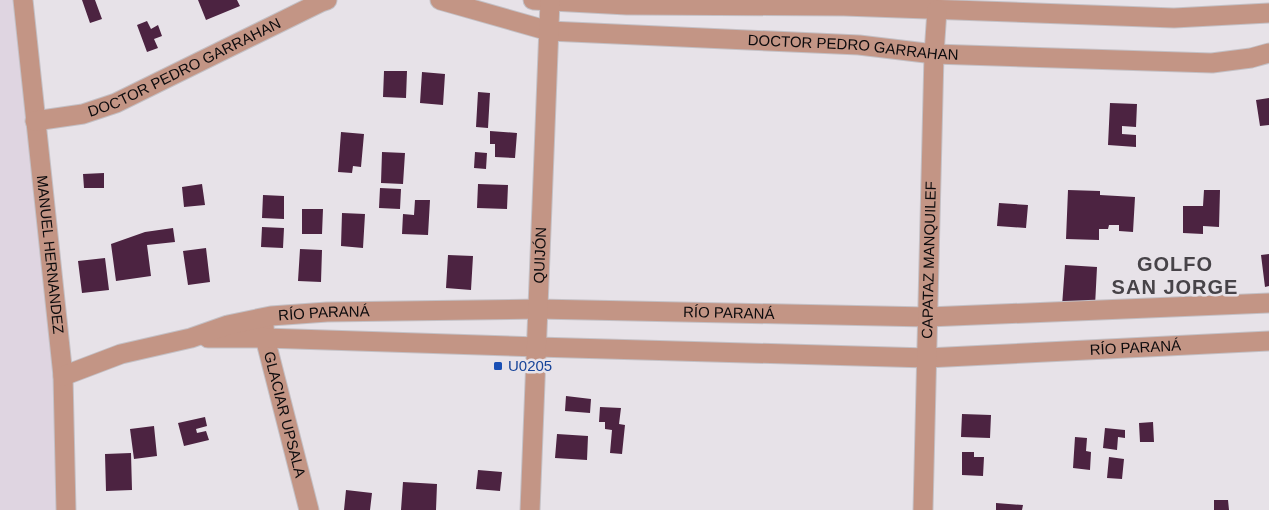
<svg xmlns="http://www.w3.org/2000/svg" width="1269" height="510" viewBox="0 0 1269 510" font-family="Arial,sans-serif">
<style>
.built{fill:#dfd5e1}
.building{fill:#4c2341}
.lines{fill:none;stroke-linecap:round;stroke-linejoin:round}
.street-casing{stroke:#c4c0c5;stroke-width:21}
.street{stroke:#c39585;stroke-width:19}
.transit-dot{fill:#1a4fb4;stroke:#e7e2e8;stroke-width:2}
.labels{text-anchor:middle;stroke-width:5;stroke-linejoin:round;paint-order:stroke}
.street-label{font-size:15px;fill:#0d0b0d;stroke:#e7e2e8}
.transit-label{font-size:15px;fill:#164399;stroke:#e7e2e8;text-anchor:start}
.district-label{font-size:20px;font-weight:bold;letter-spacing:1px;fill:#474348;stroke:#e7e2e8}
</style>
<rect width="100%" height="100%" fill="#e7e2e8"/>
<path class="built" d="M0,0H23L66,510H0Z"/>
<path class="building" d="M82,0H95L102,19L90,23Z
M198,0H237L240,6L206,20Z
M147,21L151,29L158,25L162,36L154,39L158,48L147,52L137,25Z
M384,71H407L406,98L383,97Z
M422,72L445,74L443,105L420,103Z
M478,92L490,93L488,128L476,127Z
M1269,98V125L1260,126L1256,100Z
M1110,103L1137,104L1136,127L1122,126V134L1136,135V147L1108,145Z
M490,131L517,133L515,158L495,157V144H490Z
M341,132L364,134L361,167L353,166L352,173L338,172Z
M382,152L405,153L403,184L381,183Z
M475,152L487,153L486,169L474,168Z
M104,173V188H84L83,174Z
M202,184L205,205L184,207L182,187Z
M478,184L508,185L507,209L477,208Z
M380,188L401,189L400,209L379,208Z
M1068,190L1100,191V195L1135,197L1133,232L1119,231V225H1109L1108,229H1099V240L1066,239Z
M1204,190H1220L1219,227L1203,226V234L1183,233V206H1203Z
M263,195L284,196V219L262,218Z
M415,200H430L428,235L402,234L403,214L414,215Z
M999,203L1028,205L1026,228L997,226Z
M302,209H323L322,234H302Z
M342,213L365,214L363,248L341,246Z
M262,227L284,228L283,248L261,247Z
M173,228L175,242L147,245L151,276L116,281L111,244L145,232Z
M206,248L210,282L188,285L183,251Z
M300,249L322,250L321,282L298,281Z
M1269,254V286L1265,287L1261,255Z
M448,255L473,256L471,290L446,288Z
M105,258L109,290L82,293L78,261Z
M1065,265L1097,267L1095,306H1062Z
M566,396L591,399L590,413L565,411Z
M600,407L621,408L619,424L625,425L622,454L610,453L612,430L605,429V422H599Z
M962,414L991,415L990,438L961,437Z
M205,417L207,426L196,429L197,433L206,431L209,440L184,446L178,423Z
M1153,422L1154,442H1140L1139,423Z
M154,426L157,456L134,459L130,429Z
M1105,428L1125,430V438L1118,437L1117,450L1103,448Z
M557,434L588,436L587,460L555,458Z
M1075,437L1087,438L1086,451L1091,452L1090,470L1073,468Z
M962,452H974V457H984L983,476L962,475Z
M131,453L132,490L106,491L105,454Z
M1109,457L1124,459L1122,479L1107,478Z
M478,470L502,472L500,491L476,489Z
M403,482L437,484L436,510H401Z
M346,490L372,493L370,510H344Z
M1214,500H1228L1229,510H1214Z
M996,503L1023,505L1022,510H996Z"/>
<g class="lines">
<defs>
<g id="street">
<path id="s1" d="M23,0L63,376L66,510"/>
<path id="s2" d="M440,0L549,31L859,45L934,54L1212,63L1251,58L1269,53"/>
<path d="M533,0L627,5L844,6L1174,18L1269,13"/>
<path id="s3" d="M35,121L83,114L116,103L321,2L327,0"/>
<path id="s4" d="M264,326L265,338L309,510"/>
<path id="s5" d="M208,338H265L537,347L927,358L1269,341"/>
<path id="s6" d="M63,376L121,354L191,338L228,325L271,316L327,312L538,309L928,317L1269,303"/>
<path id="s7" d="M530,510L550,1"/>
<path id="s8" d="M923,510L934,54L937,10"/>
</g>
</defs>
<use href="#street" class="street-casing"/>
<use href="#street" class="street"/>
</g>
<rect class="transit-dot" x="493" y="361" width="10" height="10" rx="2.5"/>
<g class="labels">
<g class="street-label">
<text dy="5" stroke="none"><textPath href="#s2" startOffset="418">DOCTOR PEDRO GARRAHAN</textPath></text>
<text dy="5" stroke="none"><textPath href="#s3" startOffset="160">DOCTOR PEDRO GARRAHAN</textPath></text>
<text dy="5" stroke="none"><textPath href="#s1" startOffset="256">MANUEL HERNANDEZ</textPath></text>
<text dy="5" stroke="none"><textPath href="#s7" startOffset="255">QUIJÓN</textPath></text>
<text dy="5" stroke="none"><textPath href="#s8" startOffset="250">CAPATAZ MANQUILEF</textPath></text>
<text dy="5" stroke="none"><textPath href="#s6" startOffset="270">RÍO PARANÁ</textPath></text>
<text dy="5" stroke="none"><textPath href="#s6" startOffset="675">RÍO PARANÁ</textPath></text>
<text dy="5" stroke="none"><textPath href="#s5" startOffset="928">RÍO PARANÁ</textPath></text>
<text dy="5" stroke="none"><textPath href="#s4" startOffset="91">GLACIAR UPSALA</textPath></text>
</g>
<g class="transit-label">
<text x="508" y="371">U0205</text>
</g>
<g class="district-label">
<text x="1175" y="271">GOLFO<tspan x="1175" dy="23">SAN JORGE</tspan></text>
</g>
</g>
</svg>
